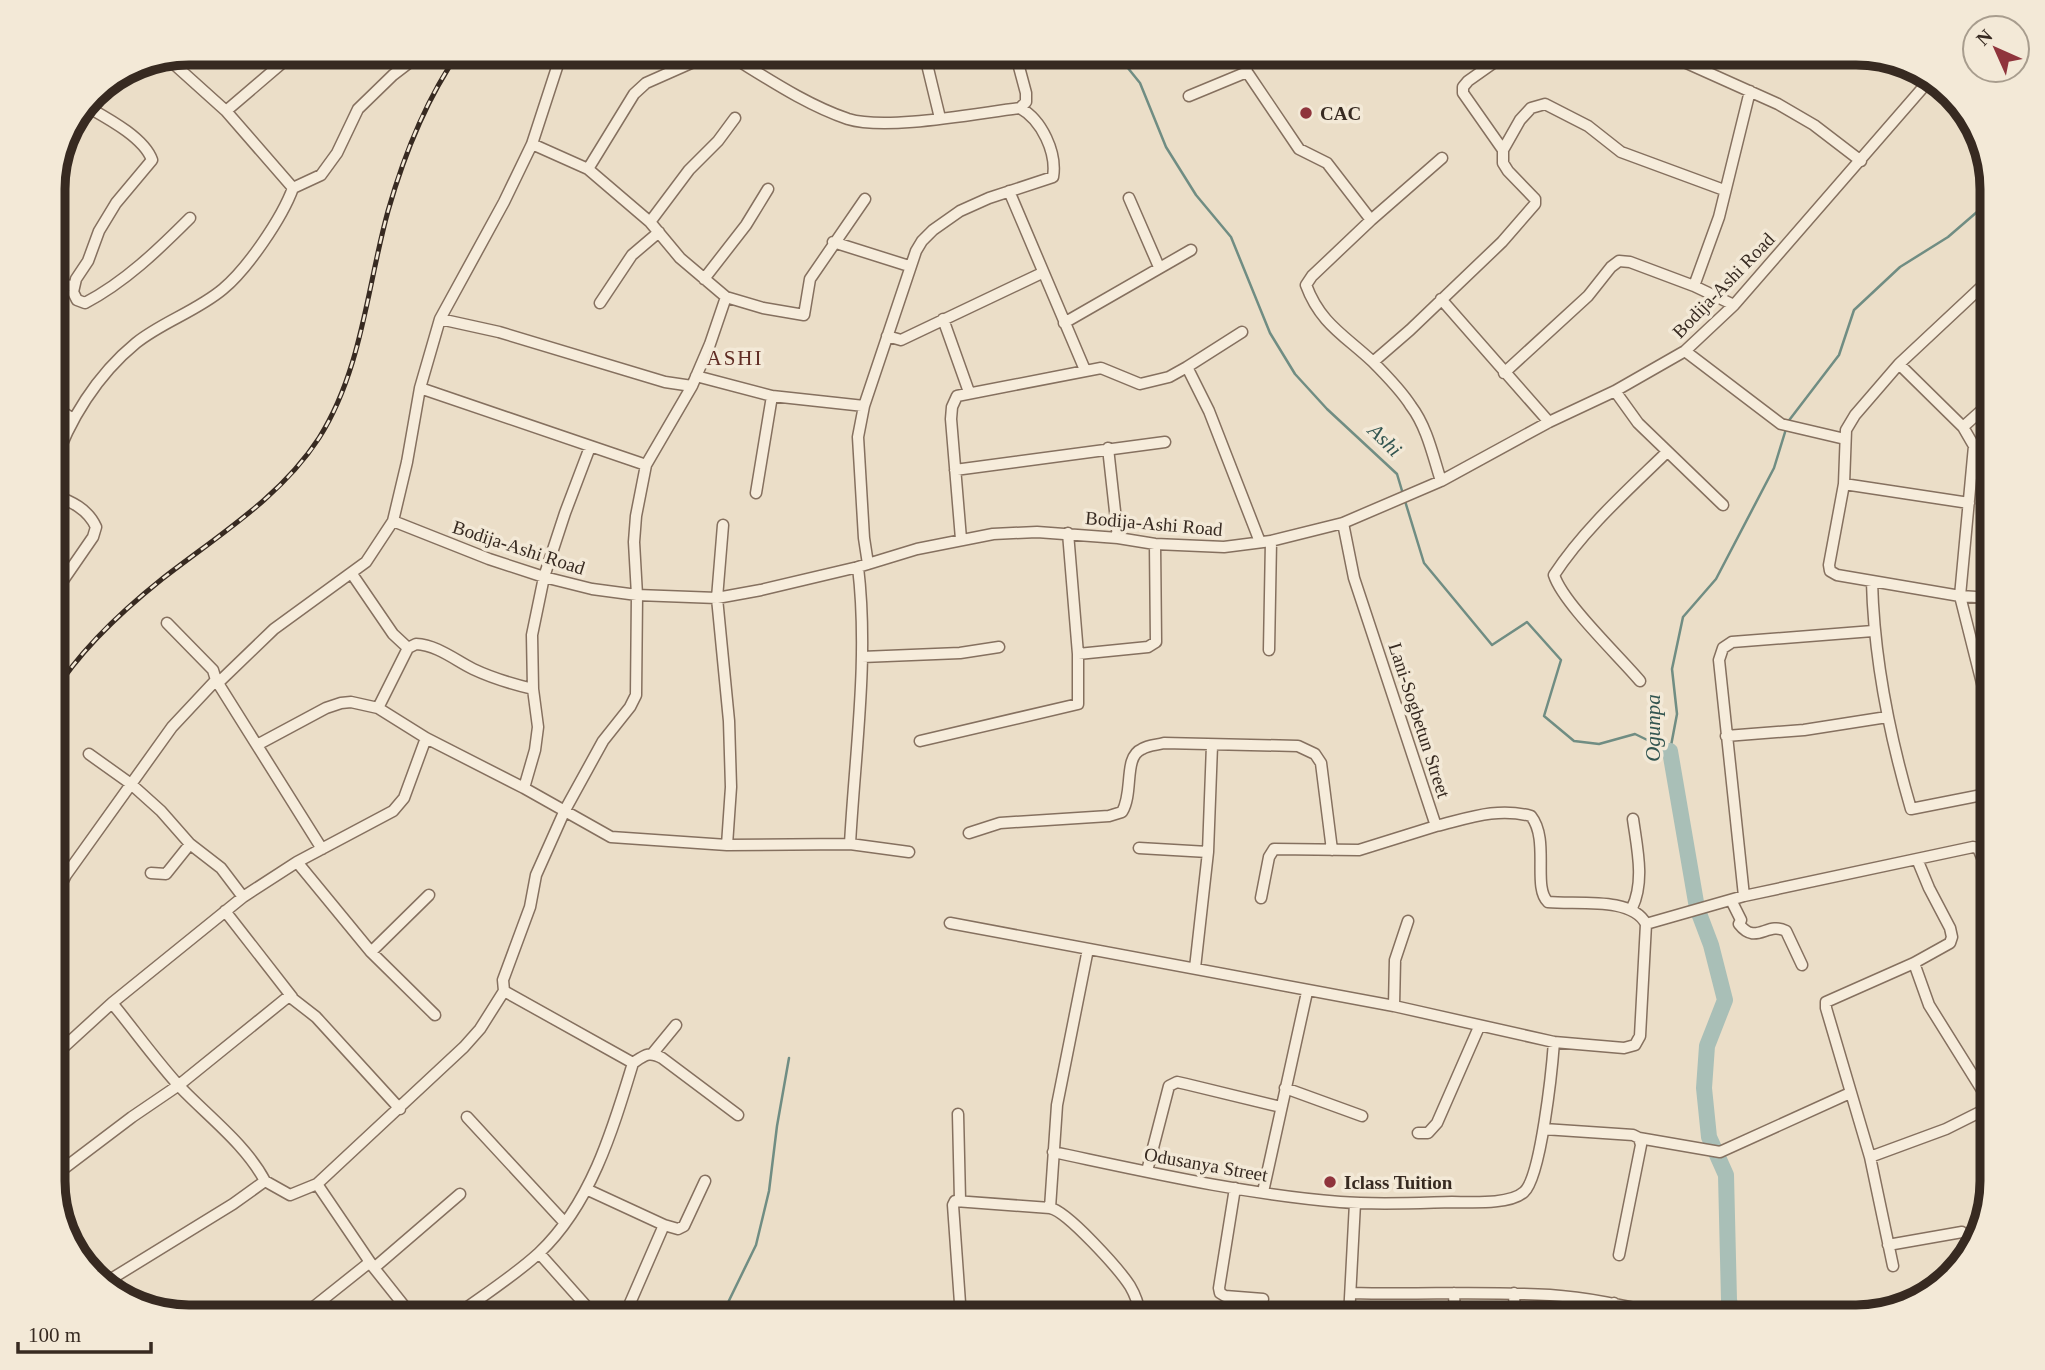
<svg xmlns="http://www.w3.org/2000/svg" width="2045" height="1370" viewBox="0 0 2045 1370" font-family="'Times New Roman',serif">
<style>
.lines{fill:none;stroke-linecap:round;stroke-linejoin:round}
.stream{stroke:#708d83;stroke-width:2.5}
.river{stroke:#a9bfb7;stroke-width:16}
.minor-casing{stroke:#85705f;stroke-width:13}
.minor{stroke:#f6ecdb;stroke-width:10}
.rail-casing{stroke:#372a21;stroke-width:5}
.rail{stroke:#f3e9d7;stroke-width:2.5;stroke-dasharray:8;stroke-linecap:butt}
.poi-dot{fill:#8f343c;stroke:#f3e9d7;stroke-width:2.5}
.labels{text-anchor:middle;stroke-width:7;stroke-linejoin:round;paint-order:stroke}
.poi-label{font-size:19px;font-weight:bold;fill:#372a21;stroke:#f3e9d7;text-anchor:start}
.street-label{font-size:19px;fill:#372a21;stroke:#f3e9d7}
.neighbourhood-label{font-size:21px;letter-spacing:2px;fill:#602c24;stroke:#f3e9d7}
.water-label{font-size:21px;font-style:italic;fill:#325550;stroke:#f3e9d7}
.rim{fill:none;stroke:#372a21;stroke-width:9}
</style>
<rect width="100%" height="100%" fill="#ebdec8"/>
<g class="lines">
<path class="stream" d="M1115,52L1140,83L1166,147L1196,195L1231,237L1270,333L1295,374L1327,409L1397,474L1403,494
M1787,423L1839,355L1854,310L1900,267L1948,237L1992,199
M1405,501L1424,563L1492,645L1527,622L1561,660L1544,716L1574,741L1599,744L1635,734L1670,751L1677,714L1672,669L1683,617L1716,579L1774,468L1786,429
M721,1317L756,1245L769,1191L777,1126L789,1058"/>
<path class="river" d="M1670,751L1697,908L1711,945L1725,1000L1707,1046L1704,1088L1709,1137L1726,1175L1729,1300L1733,1317"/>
<defs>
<path id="minor" d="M724,52C764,76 804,104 848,119C887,131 978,113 1020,108C1042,120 1057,153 1053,177L989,198L960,211L933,230L922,241L916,251L864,406L858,437L864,538L868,564
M924,52L940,118
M1015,52L1026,93V102L1020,108
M1662,52L1778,104L1814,125L1861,161
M166,57L226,111L293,188
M1247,72L1299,149L1327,163L1371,220
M1189,96L1247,72L1245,61L1258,52
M84,105C105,117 144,137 152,160L116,203L99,231L88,261L76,279L73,292L77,300L85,303C125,282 158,250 190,218
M226,111L295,52
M532,144L588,169L650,222L680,258L726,297L763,308L804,315L810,279L865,199
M1503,150L1463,93V87L1468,81L1509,52
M588,169L634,94L646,83L716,52
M1009,191L1085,370
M1129,198L1159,267
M650,222L689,170L718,141L735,118
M833,242L909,266
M1992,277L1899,364L1855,415L1846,430L1844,484L1829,565L1830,571L1837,575L1960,596L1992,598
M704,279L746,225L768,189
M53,281L74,287
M1694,286L1719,217L1750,91
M1441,299L1549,422
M600,303L632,255L659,232
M440,319L499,332L665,382L692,386
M943,319L969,392
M1064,323L1191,250
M887,336L901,340L1042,273
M1685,351L1781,424L1845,439
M1373,362L1410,330L1502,242L1535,204V199L1508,171L1503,163V150L1520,120L1531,108L1545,104L1588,126L1621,152L1724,190
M1899,364L1963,427L1974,446L1960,596L1992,723
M1187,367L1242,332
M1504,373L1588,296L1611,267L1619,261L1630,262L1694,286L1734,305
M696,376L772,396L864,406
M420,388L646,465
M1615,391L1638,423L1723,505
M53,406L73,419
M1963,427L1992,401
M1108,448L1118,538
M53,467C69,420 97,375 136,343C162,322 197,311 223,289C248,268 282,218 293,188L321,175L337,153L358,109L393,75L423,52
M955,470L1165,442
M1441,481C1433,456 1427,427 1411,406C1401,390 1385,374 1372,361C1344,335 1320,323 1306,285L1312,276L1371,220L1442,158
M1844,484L1969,503
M756,493L772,396
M53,495C71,501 88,509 96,527L93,537L53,595
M393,521L489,559L544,577L592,589L637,595L717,598L761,590L858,567L917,549L993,534L1037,532L1118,538L1155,544L1224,547L1271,541L1343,523L1441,481L1549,422L1615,391L1685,351L1734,305L1933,76
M723,525L717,598L729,721L731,787L727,845
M961,539L951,419L952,407L957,396L1101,368L1140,384L1169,377L1187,367L1209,411L1260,542
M352,574L393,634L408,648
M1872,582C1874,660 1889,734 1911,809L1992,793
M167,623L213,670L216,680L322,849
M1269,650L1271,541
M1078,654L1148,647L1156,642L1155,544
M862,657L960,653L999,647
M1640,681C1619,656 1563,603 1554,575C1584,529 1628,490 1667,452
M219,682L274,629L366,562L393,521L407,462L420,388L440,319L504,202L532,144L562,52
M378,708L408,648L416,644C437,645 455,660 473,669C492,678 512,684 533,689
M1726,736L1804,730L1887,717
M920,741L1078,704V654L1068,533
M257,745L326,708L341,703L351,702L378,708L426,738L524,788L611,837L727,845L850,844L909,852
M89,754L131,784L161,811L190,844L221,868L243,897
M524,788L535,750L538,727L533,689L532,635L544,577L565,513L590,447
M969,833L1000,823L1109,816L1122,812C1134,792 1123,757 1142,749C1148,745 1157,745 1164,743L1298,746L1315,754L1321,763L1332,850
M850,844C855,752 869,659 858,567
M1139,848L1208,852
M297,862L371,952L435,1015
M151,873L166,874L190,844
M1744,896L1719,660L1723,648L1732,642L1873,631
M1261,898L1269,857L1274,849L1359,850L1436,826
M53,900L66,875L172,727L216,680
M1731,900L1741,920L1739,924C1756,946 1767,921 1786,931L1802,965
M1632,908C1645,881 1637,848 1633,819
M225,911L292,997
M950,923L1394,1006L1554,1042L1624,1048L1635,1045L1640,1036L1646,924C1632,896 1575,905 1548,902C1532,887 1550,840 1531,816C1497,807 1469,818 1436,826L1354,578L1343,523
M1646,924L1744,896L1973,847L1978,848L1992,882
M1088,949L1057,1105L1050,1208C1067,1211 1119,1269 1130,1286C1136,1296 1139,1306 1141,1317
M371,952L429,895
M1914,963L1929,1005L1992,1106
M1195,968L1208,852L1212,745
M504,991L633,1063C645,1055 649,1051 662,1058L738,1115
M112,1003C135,1031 157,1062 181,1088C209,1117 246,1145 265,1181
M1394,1006L1395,960L1408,921
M653,1053L676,1025
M54,1056L112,1003L243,897L297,862L393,811L404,798L426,738
M1285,1088L1362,1116
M958,1114L960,1200
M467,1117L565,1223
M1544,1129L1633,1135L1639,1138L1641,1145L1619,1255
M1418,1133H1428L1437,1123L1479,1027
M1639,1138L1720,1152L1850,1093
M1053,1152C1148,1172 1243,1194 1340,1202C1377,1205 1415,1203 1452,1202C1470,1202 1510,1205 1524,1192C1541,1177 1552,1069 1554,1042
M1870,1157L1946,1129L1992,1106
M1147,1171L1169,1086L1177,1082L1186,1084L1281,1107
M317,1184L374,1268L413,1317
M1235,1188L1219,1288L1220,1293L1225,1296L1263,1299
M586,1189L664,1225L624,1317
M1263,1192L1307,992
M62,1222C62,1204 51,1191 58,1173L132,1117L179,1085L289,996L316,1017L400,1109
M664,1225L678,1229L684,1226L705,1181
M1888,1245L1962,1232
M539,1253L596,1317
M1893,1266L1870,1157L1826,1008V1002L1914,963L1950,943L1952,937L1950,928L1929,888L1917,859
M374,1268L460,1194
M1948,1276H1949
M103,1284L233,1204L265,1181L290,1195L317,1184L464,1047L480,1029L504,991L503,980L530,907L536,875L565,810L603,741L630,707L636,695L637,595L634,542L636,516L646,465L692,386L710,344L726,297
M1351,1293C1417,1295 1484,1291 1550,1295C1593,1298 1635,1308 1677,1317
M1454,1293L1455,1317
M1514,1293L1515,1317
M301,1317L370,1262
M454,1317C482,1296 513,1277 539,1253C591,1204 613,1129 633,1063
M961,1317L953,1205L955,1201L1050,1208
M1349,1317L1355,1203
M1613,1317L1614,1303"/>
</defs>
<use href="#minor" class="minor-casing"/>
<use href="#minor" class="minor"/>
<defs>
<path id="rail" d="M53,694C80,650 122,611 162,579C217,536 280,498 319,438C362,370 367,287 388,211C404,155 425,101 459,52"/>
</defs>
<use href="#rail" class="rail-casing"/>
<use href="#rail" class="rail"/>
</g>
<g class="poi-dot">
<circle cx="1306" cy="113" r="7"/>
<circle cx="1330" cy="1182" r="7"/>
</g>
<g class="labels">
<g class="poi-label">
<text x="1320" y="120">CAC</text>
<text x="1344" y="1189">Iclass Tuition</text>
</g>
<g class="street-label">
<text transform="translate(1723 285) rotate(-46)" y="7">Bodija-Ashi Road</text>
<text transform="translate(1154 523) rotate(5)" y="7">Bodija-Ashi Road</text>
<text transform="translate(519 547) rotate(18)" y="7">Bodija-Ashi Road</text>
<text transform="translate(1420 720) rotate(72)" y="7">Lani-Sogbetun Street</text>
<text transform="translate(1206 1164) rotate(10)" y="7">Odusanya Street</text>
</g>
<g class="neighbourhood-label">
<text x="735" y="365">ASHI</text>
</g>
<g class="water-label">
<text transform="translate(1385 440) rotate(44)" y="7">Ashi</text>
<text transform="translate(1653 728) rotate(-90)" y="7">Ogunpa</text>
</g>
</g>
<path d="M0 0H2045V1370H0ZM189 65H1856A124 124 0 0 1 1980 189V1181A124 124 0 0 1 1856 1305H189A124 124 0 0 1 65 1181V189A124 124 0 0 1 189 65Z" fill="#f3e9d7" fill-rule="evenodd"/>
<path class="rim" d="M189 65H1856A124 124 0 0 1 1980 189V1181A124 124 0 0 1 1856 1305H189A124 124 0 0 1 65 1181V189A124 124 0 0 1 189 65Z"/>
<g transform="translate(1996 49) rotate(315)"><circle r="33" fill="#f3e9d7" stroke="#a89d8e" stroke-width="2"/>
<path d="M0-5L12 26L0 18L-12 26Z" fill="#8f343c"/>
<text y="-10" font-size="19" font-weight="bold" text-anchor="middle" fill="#372a21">N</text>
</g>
<path d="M18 1342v10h133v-10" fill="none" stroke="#372a21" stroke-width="3.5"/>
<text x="28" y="1342" font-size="21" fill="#372a21" stroke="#f3e9d7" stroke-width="5" paint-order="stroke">100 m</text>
</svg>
